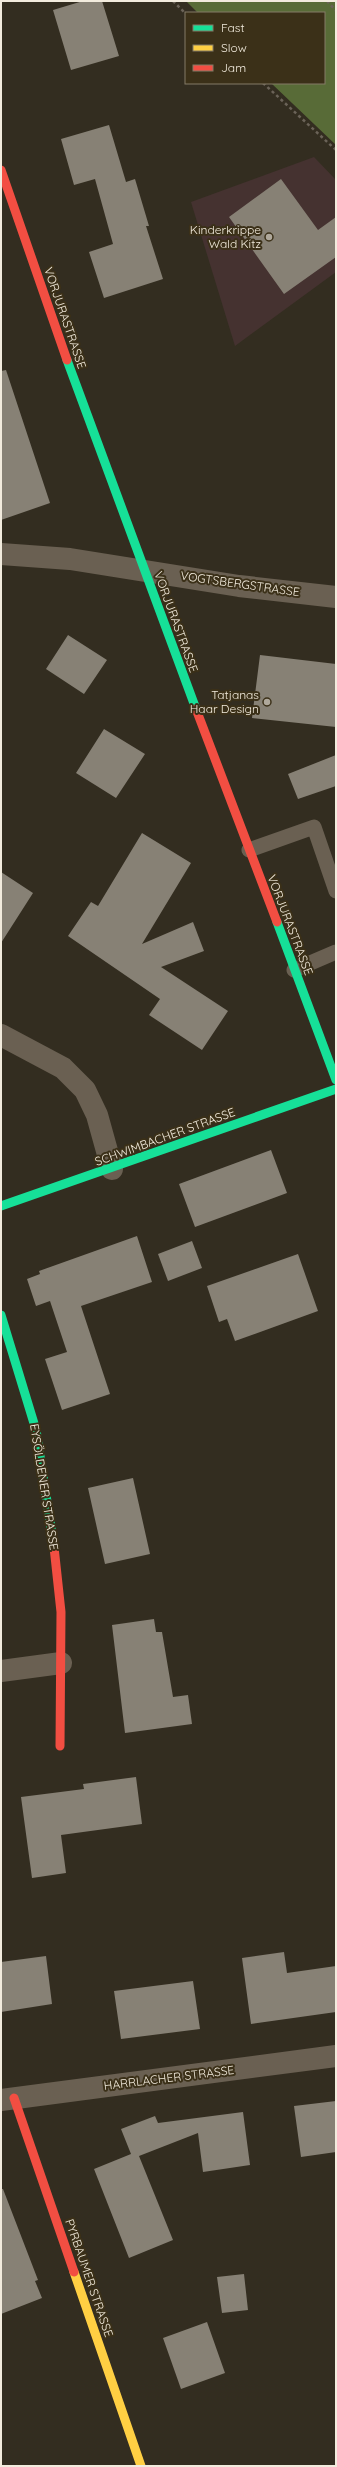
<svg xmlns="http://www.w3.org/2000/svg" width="337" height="2467" viewBox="0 0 337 2467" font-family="Quicksand,sans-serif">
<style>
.education{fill:#453230}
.forest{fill:#586b37}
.building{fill:#878175}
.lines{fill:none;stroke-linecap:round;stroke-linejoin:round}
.path{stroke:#6b6358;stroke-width:2.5;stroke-dasharray:3 3;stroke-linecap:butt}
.lane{stroke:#6a6052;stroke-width:15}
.street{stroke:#6a6052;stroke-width:22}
.fast{stroke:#16e098;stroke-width:9}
.slow{stroke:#ffcf43;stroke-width:9}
.jam{stroke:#f24e42;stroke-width:9}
.poi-dot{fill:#afa89b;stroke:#3b3018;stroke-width:1.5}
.labels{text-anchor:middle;stroke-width:4;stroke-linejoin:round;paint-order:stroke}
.poi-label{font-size:12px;fill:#f2ebdd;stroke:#3b3018;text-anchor:end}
.street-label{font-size:12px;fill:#f2ebdd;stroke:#3b3018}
</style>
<rect width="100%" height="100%" fill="#332d20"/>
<path class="education" d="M314,157L336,180V272L235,346L191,202Z"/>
<path class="forest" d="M186,1H336V145L271,83H324V13H198Z"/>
<path class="building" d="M83,1H102L119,56L71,70L53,10Z
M109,125L126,182L135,179L149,226H146L163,279L104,298L89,252L113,244L95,179L74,185L61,139Z
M281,179L318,230L336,217V257L284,294L229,217Z
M6,370L50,503L1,520V371Z
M68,635L107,660L84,694L46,669Z
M260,655L336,664V727L252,718Z
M104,729L145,754L116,798L76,773Z
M336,755V786L298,799L288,774Z
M142,833L191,863L142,944L193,922L204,951L161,967L228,1011L202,1050L149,1015L160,999L68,936L91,902L98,906Z
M1,872L33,893L1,943Z
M271,1150L287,1193L195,1227L179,1184Z
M137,1236L152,1282L81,1306L110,1394L62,1410L45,1359L67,1352L50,1301L36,1306L27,1279L40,1274L39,1271Z
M192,1241L202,1268L168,1281L158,1254Z
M298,1254L318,1311L235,1341L227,1319L219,1322L207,1286Z
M133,1478L150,1554L105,1564L88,1488Z
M154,1619L156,1632H162L173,1697L188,1695L192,1724L125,1733L112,1625Z
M136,1777L142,1824L61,1835L66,1873L32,1878L21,1797L84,1789L83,1784Z
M284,1952L287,1973L336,1966V2012L251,2024L242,1958Z
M46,1956L52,2004L1,2012V1962Z
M193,1981L200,2029L121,2039L114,1991Z
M336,2101V2152L301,2157L294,2106Z
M243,2112L250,2165L203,2172L198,2133L139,2156L173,2240L129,2258L94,2169L131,2154L121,2129L155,2116L158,2123Z
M1,2189H3L38,2280L35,2281L42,2298L1,2314Z
M244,2274L248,2310L222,2313L217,2277Z
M207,2322L225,2373L181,2389L163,2338Z"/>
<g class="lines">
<path class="path" d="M173,1L186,14
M327,1L336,11
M263,83L336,150"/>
<path class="lane" d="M249,850L314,827L336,891
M294,970L336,952"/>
<path class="street" d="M1,554L70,559L239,586L336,597
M1,1035L63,1068L85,1090L97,1115L112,1169
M1,1671L61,1663
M1,2100L336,2056"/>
<path class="fast" d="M67,360L196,709
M277,922L336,1080
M1,1206L336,1089
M1,1315L36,1430L54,1547"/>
<path class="slow" d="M74,2272L141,2466"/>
<path class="jam" d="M1,170L67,360
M196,709L277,922
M54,1547L61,1612L60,1746
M14,2098L74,2272"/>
</g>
<g class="poi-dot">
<circle cx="269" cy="237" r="4"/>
<circle cx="267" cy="702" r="4"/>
</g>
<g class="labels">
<g class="poi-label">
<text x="261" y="234">Kinderkrippe<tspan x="261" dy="14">Wald Kitz</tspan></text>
<text x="259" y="699">Tatjanas<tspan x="259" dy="14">Haar Design</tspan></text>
</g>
<g class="street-label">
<text transform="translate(65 318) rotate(71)" y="4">VORJURASTRASSE</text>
<text transform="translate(240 584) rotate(8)" y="4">VOGTSBERGSTRASSE</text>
<text transform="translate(176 622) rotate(70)" y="4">VORJURASTRASSE</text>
<text transform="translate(290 925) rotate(69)" y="4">VORJURASTRASSE</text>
<text transform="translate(165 1137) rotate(-20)" y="4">SCHWIMBACHER STRASSE</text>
<text transform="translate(44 1487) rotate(81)" y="4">EYSÖLDENER STRASSE</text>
<text transform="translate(169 2078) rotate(-7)" y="4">HARRLACHER STRASSE</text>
<text transform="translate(89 2278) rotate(71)" y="4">PYRBAUMER STRASSE</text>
</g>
</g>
<rect width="337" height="2467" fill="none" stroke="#f2ebdd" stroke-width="4"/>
<rect x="185" y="12" width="140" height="72" fill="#3b3018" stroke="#847b67"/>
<rect x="193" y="25" width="20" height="6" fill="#16e098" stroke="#847b67"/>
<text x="221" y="32" font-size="12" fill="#f2ebdd">Fast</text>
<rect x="193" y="45" width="20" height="6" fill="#ffcf43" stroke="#847b67"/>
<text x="221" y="52" font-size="12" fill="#f2ebdd">Slow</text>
<rect x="193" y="65" width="20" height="6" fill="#f24e42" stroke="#847b67"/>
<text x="221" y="72" font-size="12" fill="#f2ebdd">Jam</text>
</svg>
